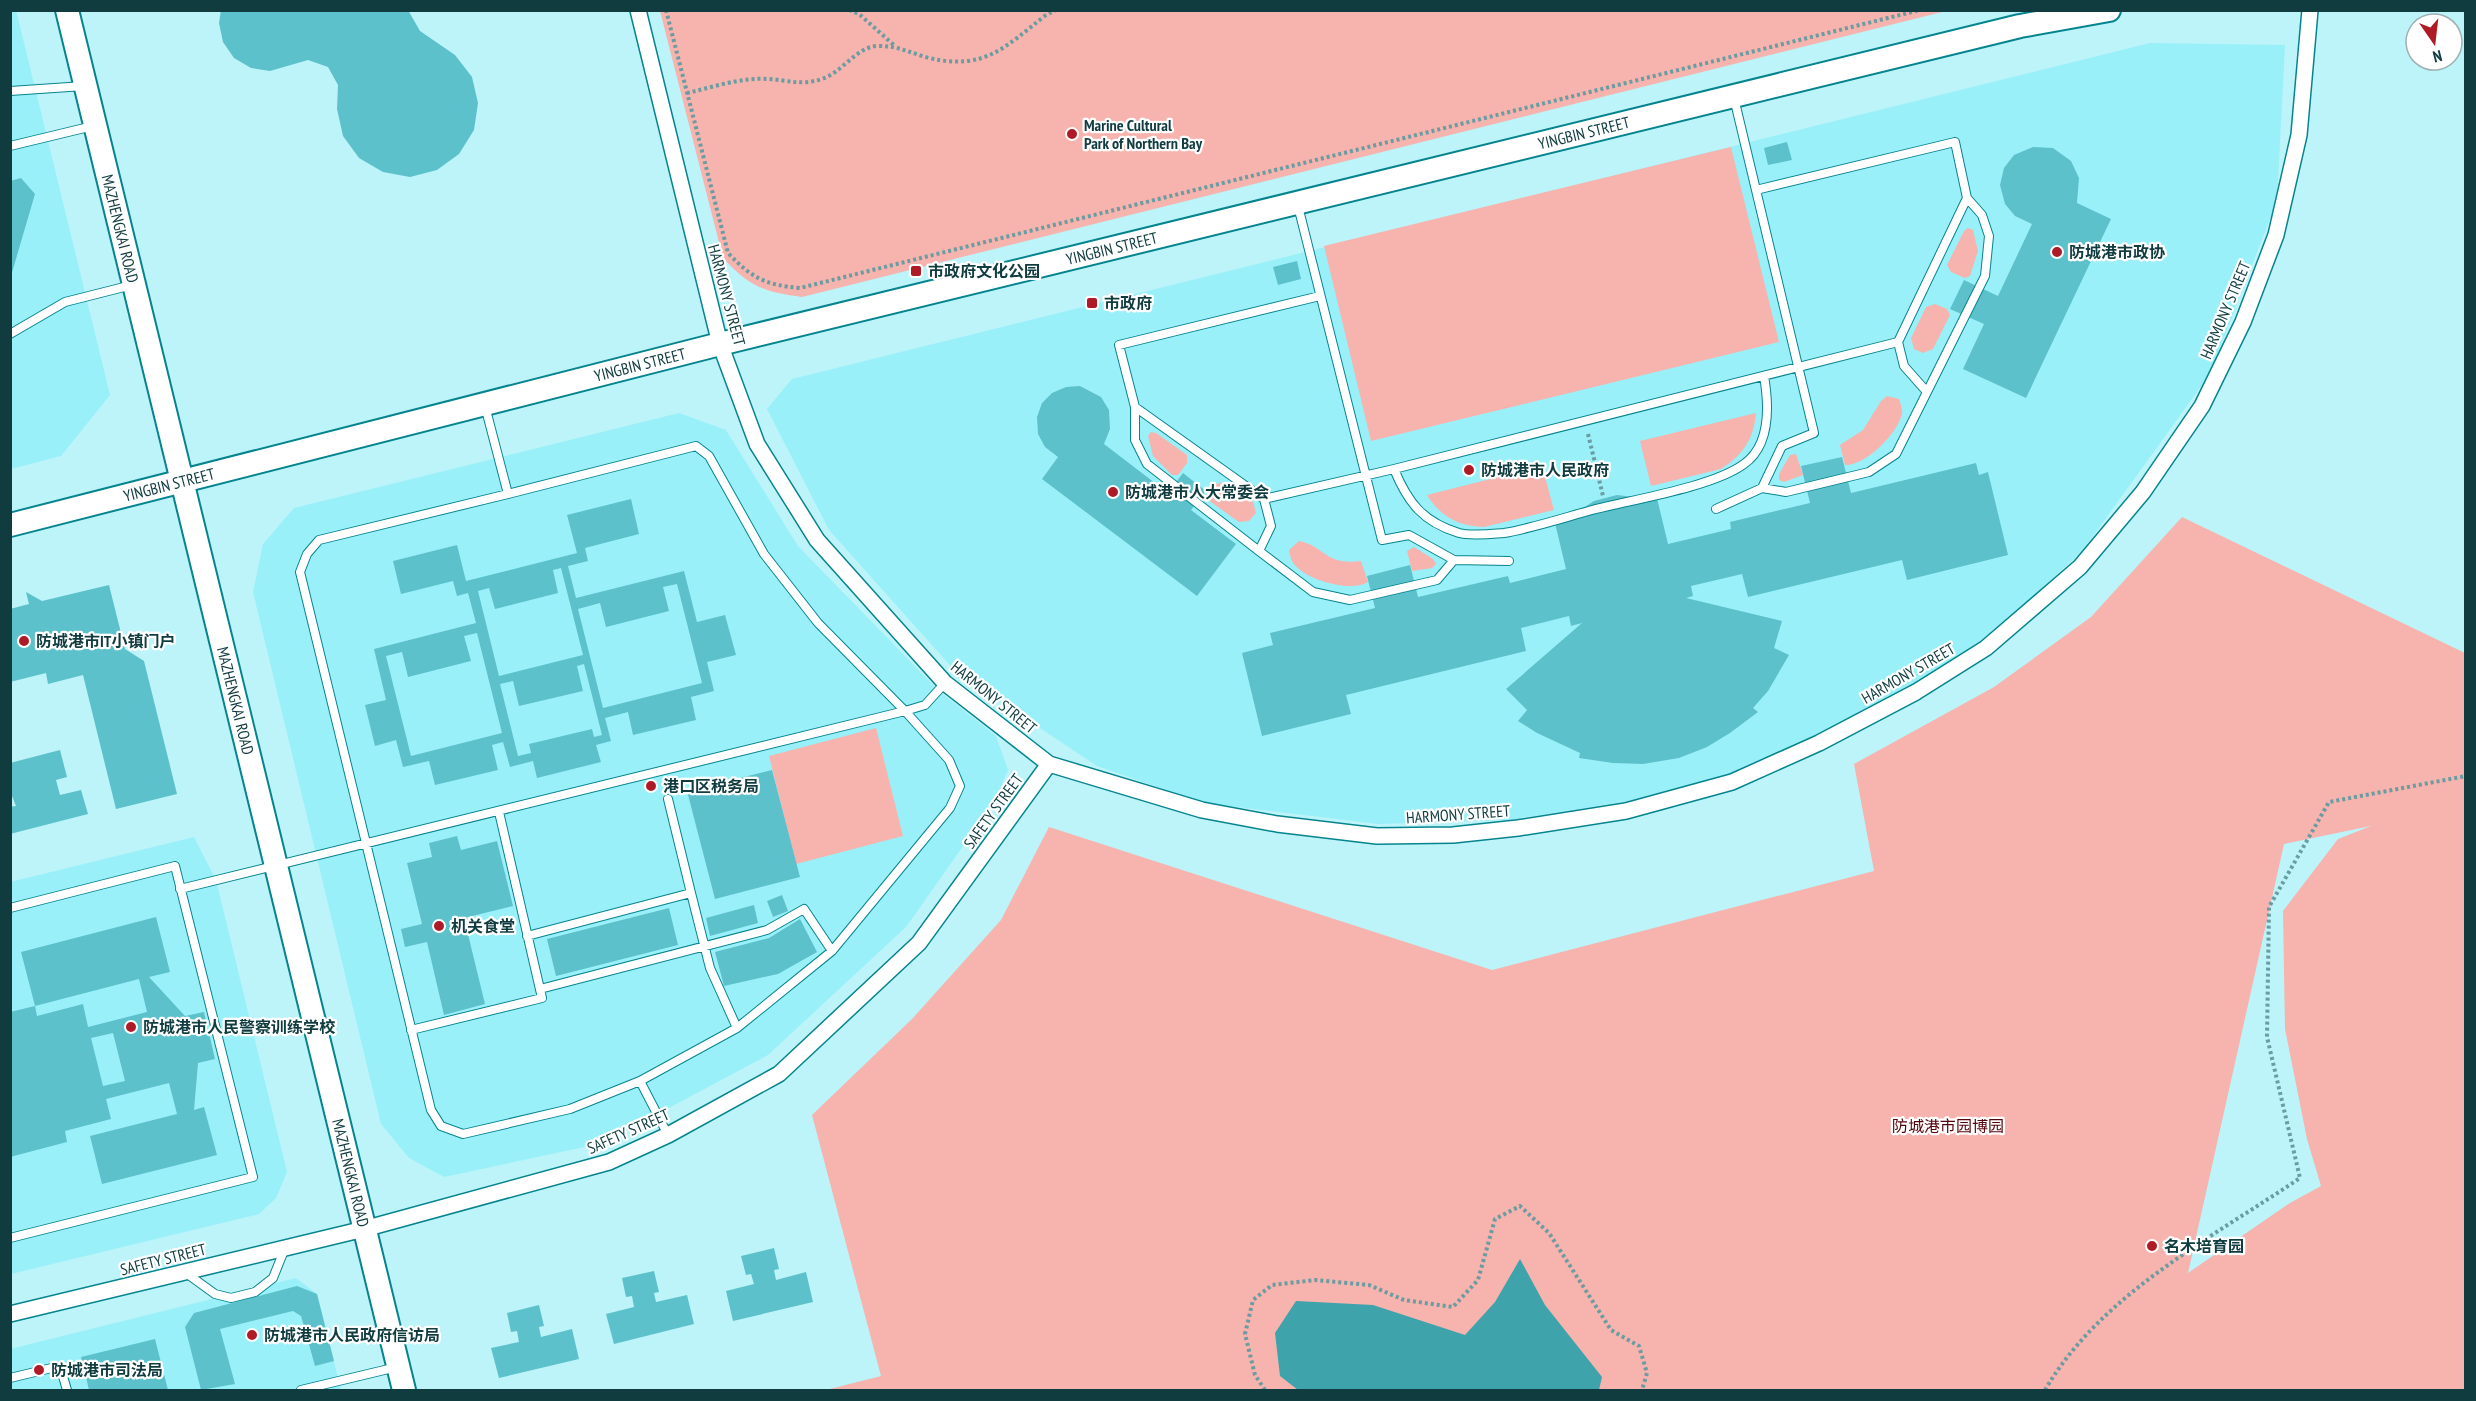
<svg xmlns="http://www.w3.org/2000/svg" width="2476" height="1401" viewBox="0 0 2476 1401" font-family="'PT Sans Narrow','Noto Sans SC',sans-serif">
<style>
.built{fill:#9af0f9}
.green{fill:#f7b3ad;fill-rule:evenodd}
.water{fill:#3fa3ac}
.building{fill:#5cc1cb;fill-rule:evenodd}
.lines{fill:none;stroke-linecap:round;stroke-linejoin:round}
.service-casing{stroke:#06848e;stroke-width:10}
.minor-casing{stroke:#06848e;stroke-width:18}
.secondary-casing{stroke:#06848e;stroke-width:26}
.path{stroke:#6a9ca1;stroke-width:4;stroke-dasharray:3 3;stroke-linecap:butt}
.service{stroke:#fff;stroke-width:8}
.minor{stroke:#fff;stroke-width:15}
.secondary{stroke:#fff;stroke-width:22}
.poi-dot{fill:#ae1b26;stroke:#fff;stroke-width:2}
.labels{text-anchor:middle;stroke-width:4.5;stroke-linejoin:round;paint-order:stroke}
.poi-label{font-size:16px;font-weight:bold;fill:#103c40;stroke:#fff;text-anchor:start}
.street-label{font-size:16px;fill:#103c40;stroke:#fff}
.park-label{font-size:16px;fill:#54050b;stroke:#fff}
</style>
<rect width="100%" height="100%" fill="#bcf4f9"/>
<path class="built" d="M16,10L110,395L61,456L11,469L10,11Z
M2150,43L2285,45L2277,201L2210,374L2083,550L1995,633L1872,713L1694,791L1508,820L1378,824L1204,803L1097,766L956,672L829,530L767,409L792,379Z
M679,413L726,430L798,546L938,690L996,736L1008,770L995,801L906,927L768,1055L603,1143L444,1177L409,1158L381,1124L253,592L263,544L294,508Z
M194,837L216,880L287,1172L276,1198L259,1214L11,1274L10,882Z
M296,1278L317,1294L341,1390H11L10,1349Z"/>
<path class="green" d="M660,11V10L1946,11L802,297C763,292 749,286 723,258Z
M1731,147L1779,342L1371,441L1324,246Z
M1968,228L1973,230L1978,251L1970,276L1965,278L1951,272L1947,265L1964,231Z
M1935,304L1947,309L1950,315L1933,349L1923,353L1914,349L1911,338L1926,307Z
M1887,396L1899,399C1900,403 1903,409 1902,413C1899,433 1865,466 1845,465L1840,445L1863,430L1881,401Z
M1756,413C1754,439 1743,455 1721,469L1651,486L1640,441Z
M1151,432L1156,433L1187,455V463L1178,475H1172L1153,456L1148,436Z
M1796,454L1803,475L1784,482L1779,480V474L1790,455Z
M1542,466L1554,510L1484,527C1458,526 1441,517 1427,495Z
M1226,482L1253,502L1256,513L1249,521L1239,522L1208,500V494L1216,484Z
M2182,517L2465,653V1390H826L881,1376L812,1115L912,1019L1001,920L1049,827L1492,970L1874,871L1854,764L1994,687L2091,617ZM2371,826L2338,839L2283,911L2285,1029L2307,1139L2321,1186L2290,1203L2188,1273L2284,844Z
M1299,541C1325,546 1325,566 1361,561L1368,582C1351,593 1306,580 1294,564C1291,561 1290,554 1289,550Z
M1414,547L1433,559L1436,564L1432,568L1412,571L1407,551Z
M876,728L903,836L796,864L769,756Z"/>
<path class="water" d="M1520,1259L1545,1305L1602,1377L1599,1390H1298L1280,1376L1275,1333L1296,1301L1373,1305L1465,1335L1495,1302Z"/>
<path class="building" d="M221,10H408L420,31L455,55L472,77L478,103L474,130L459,154L437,170L410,177L383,172L359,158L343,136L337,109L338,85L328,67L308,60L270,71L251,68L234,58L223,42L219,23Z
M1787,142L1792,160L1768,165L1764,148Z
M2033,147L2053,148L2071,161L2079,178L2077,203L2111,219L2026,398L1963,369L1984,324L1950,309L1964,280L1998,296L2032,224L2015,216L2005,204L2000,185L2004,168L2014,155Z
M21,178L35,194L11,276L10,181Z
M1297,261L1301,279L1278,285L1273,267Z
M1080,386L1101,397L1109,410L1110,429L1104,444L1168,493L1183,473L1206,491L1191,510L1236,544L1197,596L1042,479L1058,457L1045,447L1038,434L1037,417L1042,403L1052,393L1066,387Z
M1842,457L1851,493L1976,463L1979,475L1988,472L2008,555L1907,580L1902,560L1748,597L1742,574L1691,586L1693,596L1686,598L1782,621L1774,648L1789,655L1768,691L1753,708L1758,712L1730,733L1707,747L1679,758L1643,764L1613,763L1579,758L1580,753L1537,733L1518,721L1527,710L1506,689L1582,623L1571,626L1569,616L1521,628L1526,651L1346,695L1351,714L1262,736L1242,653L1273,645L1270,633L1375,608L1367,576L1410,565L1418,597L1508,576L1510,583L1566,569L1554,519L1574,514L1594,501L1617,495L1642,498L1656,494L1668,544L1731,529L1730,522L1810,503L1801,466Z
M631,499L639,534L585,548L588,561L568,566L576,598L684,571L697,622L725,615L736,655L707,662L714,691L691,697L696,720L633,735L628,712L605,718L611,741L596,745L601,762L537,778L533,761L510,767L503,742L492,745L498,770L435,785L429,761L403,767L396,740L375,746L365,705L386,700L374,649L476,623L468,593L457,596L453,581L401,594L393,561L457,545L466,581L577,553L567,515ZM561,568L583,655L499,676L478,591L489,588L495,609L558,593L553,570ZM677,584L702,683L603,708L578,609L600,603L606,627L669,611L663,587ZM477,633L502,733L411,756L386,656L402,652L408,677L471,661L464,636ZM584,664L602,735L594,737L592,729L529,744L531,753L518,756L500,684L513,681L519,706L583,691L577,666Z
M109,585L125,649L144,661L177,794L116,809L83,675L48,684L46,673L10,682V609L29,604L26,592L42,601Z
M60,750L67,777L56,780L60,795L81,790L88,814L10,834V807L16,806L10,791V763Z
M772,770L800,877L715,899L687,791Z
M457,836L461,850L497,841L513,906L464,918L485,1004L444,1015L427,942L405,947L401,929L422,924L407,863L432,857L429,843Z
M782,895L788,911L773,917L767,901Z
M754,905L758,923L710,936L706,918Z
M669,908L678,945L556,976L547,939Z
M156,917L170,972L149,977L185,1016L204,1012L215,1059L198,1063L194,1110L204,1107L217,1155L102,1184L90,1136L177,1114L169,1083L106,1099L111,1119L65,1131L67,1142L10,1157V1012L35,1006L37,1016L83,1004L88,1027L147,1012L139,979L35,1006L21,952ZM113,1033L125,1081L103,1086L91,1038Z
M800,919L817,952L778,974L724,986L715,952L769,938Z
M774,1248L779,1269L774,1270L776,1280L806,1272L813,1302L733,1321L726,1291L754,1284L751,1274L746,1275L741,1256Z
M654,1271L659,1292L654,1293L656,1302L687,1295L694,1324L614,1344L606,1314L634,1307L632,1296L626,1297L622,1278Z
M297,1286L317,1294L334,1361L315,1366L301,1316L293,1311L220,1329L235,1384L201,1390L185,1327L194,1313Z
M539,1305L544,1326L539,1327L541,1337L572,1329L579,1359L499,1378L491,1348L519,1342L517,1331L511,1332L507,1313Z
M155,1339L168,1390H89L81,1357Z"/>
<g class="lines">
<defs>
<path id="service" d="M10,91L84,86
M10,146L93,126
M1298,206L1382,540L1409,535L1454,560L1509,561
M1320,296L1119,345L1135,407L1264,499L1394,469L1898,342L1967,198L1955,142L1756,190
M10,334L65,302L132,285
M1927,392L1985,276L1989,236L1982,215L1967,198
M485,406L508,494L319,540L307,554L300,572L431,1110L441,1126L463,1134L570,1109L640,1081L737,1028L832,951L950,808L960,786L949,760L905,711L818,623L764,554L709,456L696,446L508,494
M1135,407V440L1147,464L1259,551
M1394,469C1408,503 1423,522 1459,533C1470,536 1491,534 1504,533C1533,528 1563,518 1592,510C1631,500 1713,487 1744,464C1771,445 1769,405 1764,376
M1762,488L1786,492L1869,472L1896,454L1927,392L1904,366L1898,342
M1264,499L1271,526L1259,551L1313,592L1350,600L1437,580L1454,560
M1716,509L1762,488L1782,446L1814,433L1734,98
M668,799L691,893
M180,889L905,711L925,705L945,683
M10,908L175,866L253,1177L10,1238
M527,936L691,893L710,968L737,1028
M540,989L767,930L804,909L832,951
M411,1030L542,998L499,812
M640,1081L668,1135
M186,1273L215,1294L231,1298L255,1292L273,1278L285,1248
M10,1378L60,1366L67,1390
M301,1390L397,1367"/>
<path id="minor" d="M638,10L720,344L757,444L817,540L945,683L1049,764L1202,810L1277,824L1377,836L1453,835L1518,828L1626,811L1732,782L1819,743L1916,692L1986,648L2080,567L2143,492L2202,406L2243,322L2276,235L2299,135L2310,10
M10,1314L364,1229L609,1162L668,1135L779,1074L919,943L1049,764"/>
<g id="secondary">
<path id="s1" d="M67,10L404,1390"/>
<path id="s2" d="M10,525L720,344L2020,26L2109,10"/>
</g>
</defs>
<use href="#service" class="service-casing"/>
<use href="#minor" class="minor-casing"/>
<use href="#secondary" class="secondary-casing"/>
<path class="path" d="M666,10L728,253C752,278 765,285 800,288L1920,10
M849,10L859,14L895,46
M687,93C713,87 742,77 768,79C789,80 800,86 822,79C841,73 856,48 876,46C896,45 911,53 929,58C985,71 1005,47 1046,15L1056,10
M1588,434L1603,496
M1265,1390L1255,1375L1245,1334L1253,1300L1272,1285L1315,1280L1369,1285L1404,1300L1453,1307L1478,1280L1495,1219L1520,1206L1549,1233L1611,1330L1639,1346L1647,1373L1642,1390
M2045,1390C2101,1294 2210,1239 2300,1178L2267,1037L2269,907L2329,802L2466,776"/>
<use href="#service" class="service"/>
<use href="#minor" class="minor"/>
<use href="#secondary" class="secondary"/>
</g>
<g class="poi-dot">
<circle cx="1072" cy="134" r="6"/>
<circle cx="2057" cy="252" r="6"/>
<rect x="910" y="265" width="12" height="12" rx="3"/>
<rect x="1086" y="297" width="12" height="12" rx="3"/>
<circle cx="1469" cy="470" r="6"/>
<circle cx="1113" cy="492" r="6"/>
<circle cx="24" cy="641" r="6"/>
<circle cx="651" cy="786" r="6"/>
<circle cx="439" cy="926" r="6"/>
<circle cx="131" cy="1027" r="6"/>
<circle cx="2152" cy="1246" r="6"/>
<circle cx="252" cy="1335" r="6"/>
<circle cx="39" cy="1370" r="6"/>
</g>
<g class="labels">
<g class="poi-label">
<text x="1084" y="131">Marine Cultural<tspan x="1084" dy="18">Park of Northern Bay</tspan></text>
<text x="2069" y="258">防城港市政协</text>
<text x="928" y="277">市政府文化公园</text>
<text x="1104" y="309">市政府</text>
<text x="1481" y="476">防城港市人民政府</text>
<text x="1125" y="498">防城港市人大常委会</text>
<text x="36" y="647">防城港市IT小镇门户</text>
<text x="663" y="792">港口区税务局</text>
<text x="451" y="932">机关食堂</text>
<text x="143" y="1033">防城港市人民警察训练学校</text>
<text x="2164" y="1252">名木培育园</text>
<text x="264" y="1341">防城港市人民政府信访局</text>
<text x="51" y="1376">防城港市司法局</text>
</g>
<g class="street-label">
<text dy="6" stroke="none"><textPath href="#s2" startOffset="1622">YINGBIN STREET</textPath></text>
<text dy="6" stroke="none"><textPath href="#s1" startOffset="225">MAZHENGKAI ROAD</textPath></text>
<text dy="6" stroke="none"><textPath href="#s2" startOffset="1136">YINGBIN STREET</textPath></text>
<text transform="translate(727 295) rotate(75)" y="6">HARMONY STREET</text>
<text transform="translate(2225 310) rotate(-67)" y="6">HARMONY STREET</text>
<text dy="6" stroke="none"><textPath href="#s2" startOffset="650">YINGBIN STREET</textPath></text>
<text dy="6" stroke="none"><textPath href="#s2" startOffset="164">YINGBIN STREET</textPath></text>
<text transform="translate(1908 673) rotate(-30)" y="6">HARMONY STREET</text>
<text transform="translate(994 697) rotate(39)" y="6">HARMONY STREET</text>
<text dy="6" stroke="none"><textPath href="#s1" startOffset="711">MAZHENGKAI ROAD</textPath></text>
<text transform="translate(993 811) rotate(-54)" y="6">SAFETY STREET</text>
<text transform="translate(1458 814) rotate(-4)" y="6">HARMONY STREET</text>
<text transform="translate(628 1131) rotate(-24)" y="6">SAFETY STREET</text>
<text dy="6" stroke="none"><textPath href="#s1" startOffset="1197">MAZHENGKAI ROAD</textPath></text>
<text transform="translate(163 1259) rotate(-14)" y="6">SAFETY STREET</text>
</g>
<g class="park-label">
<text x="1948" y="1132">防城港市园博园</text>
</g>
</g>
<rect width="2476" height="1401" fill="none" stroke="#103c40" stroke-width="24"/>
<g transform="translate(2434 42) rotate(166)"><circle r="28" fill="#ffffff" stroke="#9fb1b3" stroke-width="1.5"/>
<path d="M0-4.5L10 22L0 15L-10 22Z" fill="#ae1b26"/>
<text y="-9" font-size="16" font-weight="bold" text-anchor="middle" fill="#103c40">N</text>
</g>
</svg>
